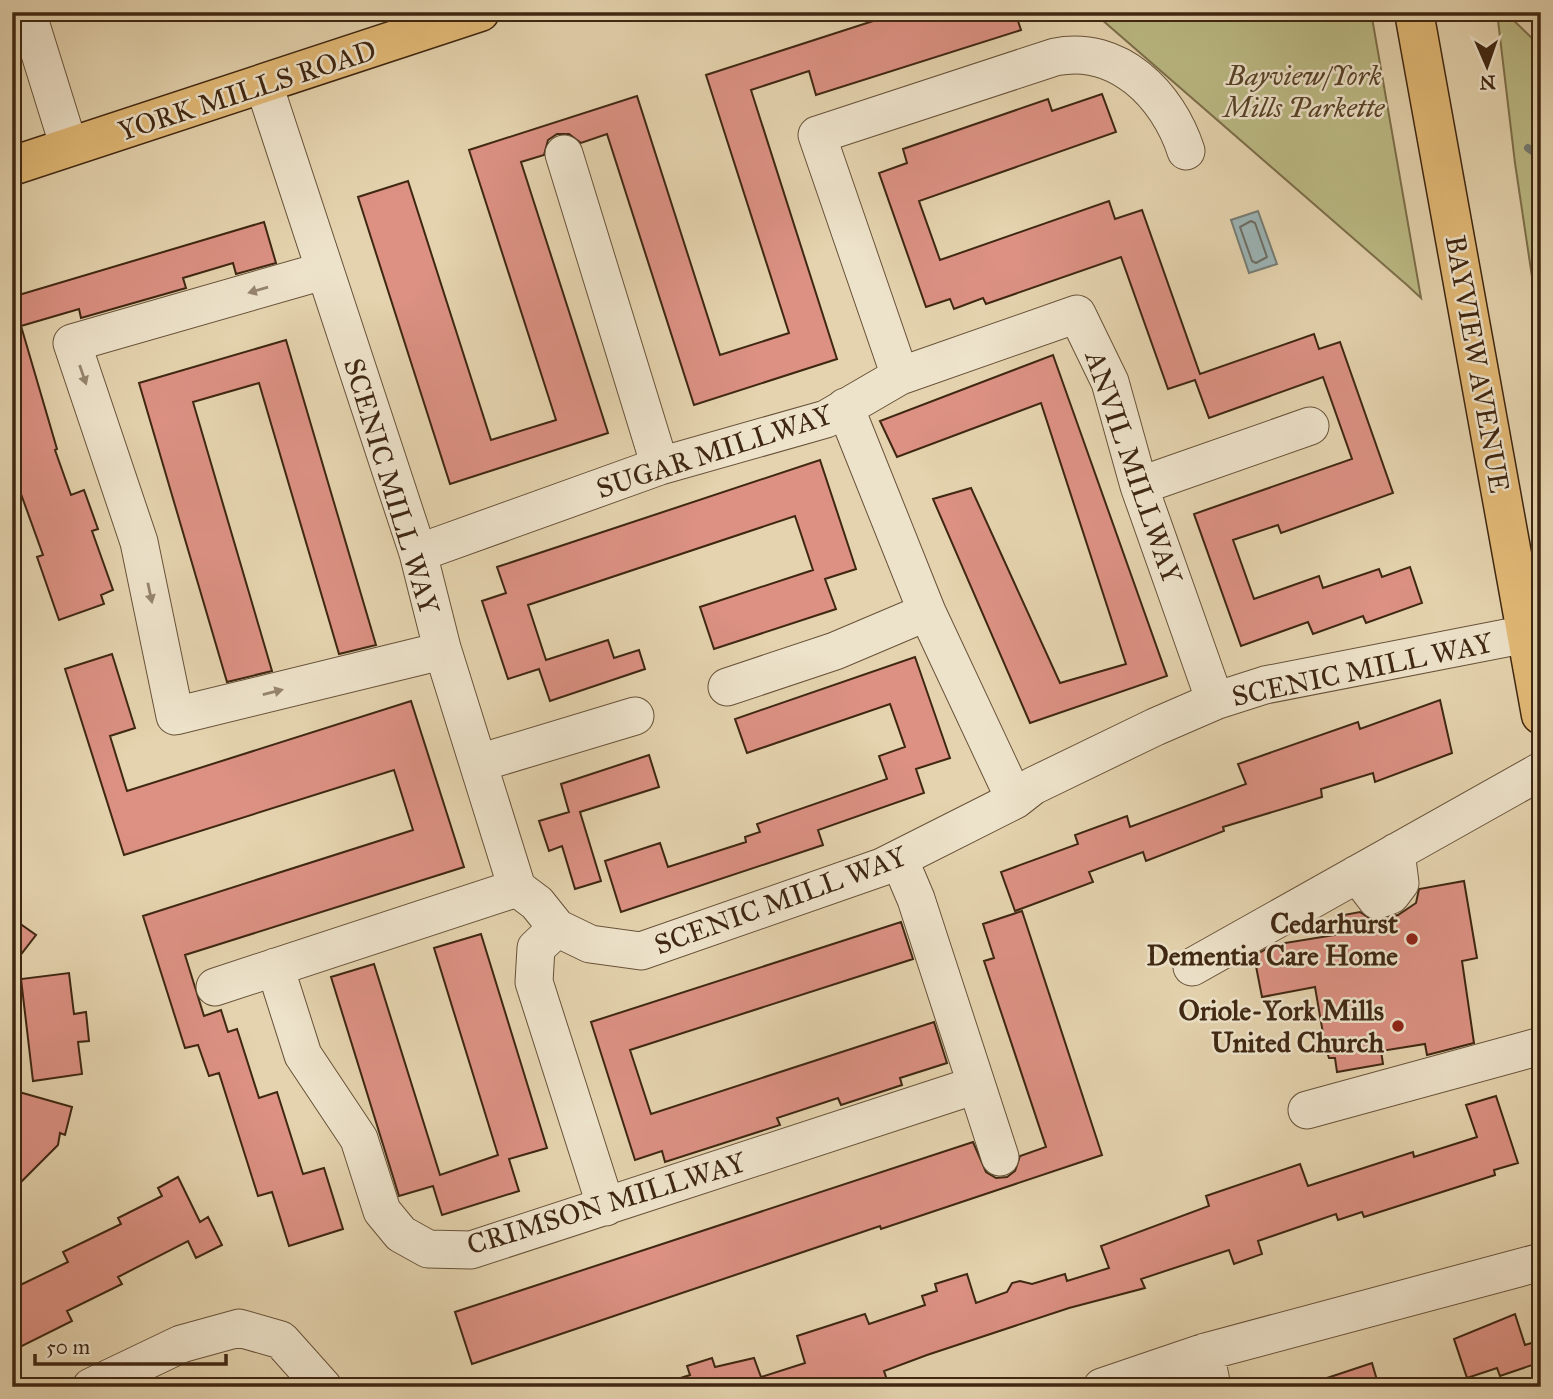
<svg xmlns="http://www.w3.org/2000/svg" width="1553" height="1399" viewBox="0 0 1553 1399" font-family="'IM FELL Great Primer',serif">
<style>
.green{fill:#bbba85;stroke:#7d704c;stroke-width:2}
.water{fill:#9bb4b6;stroke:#767c74;stroke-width:2}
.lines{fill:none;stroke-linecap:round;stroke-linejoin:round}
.shore{stroke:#6d6e64;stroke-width:2}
.stream{stroke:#767c74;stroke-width:8}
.building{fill:#dc9183;stroke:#3f2712;stroke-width:2}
.minor-casing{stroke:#685239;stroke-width:39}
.major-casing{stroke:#3f2712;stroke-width:41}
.minor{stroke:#ede2ca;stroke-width:37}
.major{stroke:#e2ba77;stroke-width:38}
.oneway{fill:#96846e}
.poi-dot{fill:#8f2418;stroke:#ede2ca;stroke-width:2.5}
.labels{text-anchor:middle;stroke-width:5;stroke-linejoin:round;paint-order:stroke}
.park-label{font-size:28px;font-style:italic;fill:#584429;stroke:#ede2ca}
.street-label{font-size:28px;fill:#3f2712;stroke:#ede2ca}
.poi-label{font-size:28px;font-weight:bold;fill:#3f2712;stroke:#ede2ca;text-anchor:end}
</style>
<rect width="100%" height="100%" fill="#e4d3ae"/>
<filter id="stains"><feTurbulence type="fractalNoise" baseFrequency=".00286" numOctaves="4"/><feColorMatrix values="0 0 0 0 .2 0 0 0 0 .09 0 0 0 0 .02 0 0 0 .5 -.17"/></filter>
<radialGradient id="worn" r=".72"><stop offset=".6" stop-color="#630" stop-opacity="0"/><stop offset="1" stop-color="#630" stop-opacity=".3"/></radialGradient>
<path class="green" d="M1093,12H1371L1421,298L1407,285Z
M1497,12H1505L1541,47V337L1515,163Z"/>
<path class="water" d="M1258,211L1277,264L1249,273L1231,220Z"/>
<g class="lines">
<path class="shore" d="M1251,221L1255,223L1267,257L1256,263L1252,261L1240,227Z"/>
<path class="stream" d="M1528,148L1541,157"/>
</g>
<path class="building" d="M901,12H1015L1021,30L816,95L809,71L751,90L837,359L694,405L607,134L581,143L569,134H557L548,140L544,155L521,162L608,433L450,484L358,197L408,181L491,440L556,420L469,150L637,96L720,355L789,333L706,75Z
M1102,94L1116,132L919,201L940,260L1109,201L1115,219L1142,210L1200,374L1314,334L1319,349L1340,342L1393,493L1281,533L1278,525L1233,540L1254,599L1319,576L1323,588L1379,569L1382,577L1410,567L1422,603L1366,623L1363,616L1313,634L1308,622L1241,646L1194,514L1352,459L1323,377L1209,418L1195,380L1168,389L1121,257L986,304L983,298L954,309L950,299L926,307L879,173L907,163L903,149L1048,99L1052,111Z
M264,222L276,263L236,274L233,263L183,278L186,288L81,318L79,309L21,326L57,449L55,450L71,495L84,490L98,529L92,531L113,590L101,595L104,604L59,620L37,557L43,555L12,469V297Z
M286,340L376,645L339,654L259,383L193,402L272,671L227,682L139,383Z
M1053,355L1167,676L1030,723L933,499L971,488L1060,683L1126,664L1041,403L897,457L880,421Z
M820,460L856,569L825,579L836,609L714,649L700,607L813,570L795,516L528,605L546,660L608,640L614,658L639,650L645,669L550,701L539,669L508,679L482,601L506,593L497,567Z
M112,654L135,728L110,736L127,791L411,701L464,867L185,955L204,1016L221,1010L228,1032L237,1029L259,1098L277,1092L303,1174L324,1168L343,1229L289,1246L272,1192L258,1196L219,1073L209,1076L198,1045L185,1048L143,916L413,830L394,770L124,855L65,669Z
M915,657L950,758L916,769L924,793L818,830L823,845L621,912L605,861L660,843L668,867L746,842L745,837L760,832L757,824L887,779L879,756L905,747L890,704L747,753L735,719Z
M1440,700L1452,753L1375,782L1373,773L1321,789L1322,797L1223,827L1224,831L1146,861L1143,852L1089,872L1093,882L1015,911L1001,872L1078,844L1075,835L1127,816L1130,827L1246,784L1238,764L1358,722L1360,729Z
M649,755L659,787L580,812L601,881L575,889L562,846L549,851L539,821L569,812L561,784Z
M1464,881L1477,958L1462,961L1474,1043L1427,1055L1425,1044L1381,1051L1383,1064L1337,1072L1335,1058H1329L1325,1045L1315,987L1262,997L1254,956L1273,945L1347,933L1344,915L1360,912L1372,920L1398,915L1416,903L1419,889Z
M1022,911L1102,1155L881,1229L880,1226L472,1364L455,1312L973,1142L986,1172L996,1178L1007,1177L1015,1171L1020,1156L1046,1147L984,961L994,958L983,924Z
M12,918L36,935L12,966Z
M901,922L913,959L630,1050L651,1114L934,1022L947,1063L900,1078L902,1085L841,1105L838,1098L777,1118L780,1125L665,1162L662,1151L635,1160L591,1022Z
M481,934L547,1148L509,1159L519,1191L442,1215L433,1186L399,1196L331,977L374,964L440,1175L498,1155L434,948Z
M69,973L74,1014L86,1012L89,1041L78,1042L82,1074L33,1081L21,979Z
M12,1090L72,1107L65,1135L60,1133L58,1145L12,1191Z
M1496,1096L1518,1163L1494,1170L1495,1175L1364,1217L1362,1212L1338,1220L1336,1214L1258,1241L1262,1254L1234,1264L1229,1250L1141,1279L1145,1288L1069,1308L927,1355L884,1371L887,1380L868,1387H669L668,1382L690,1375L687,1366L712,1358L715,1367L754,1358L761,1377L805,1363L797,1336L865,1314L869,1324L925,1305L922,1296L937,1291L935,1284L967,1274L976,1303L1007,1292L1012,1283L1020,1281L1032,1284L1065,1274L1067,1281L1109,1268L1101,1246L1209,1206L1206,1196L1300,1164L1308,1186L1413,1152L1414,1157L1477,1137L1466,1105Z
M178,1177L200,1222L208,1217L222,1245L196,1258L188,1241L118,1277L122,1284L67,1311L72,1321L12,1351V1289L68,1262L63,1252L121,1224L118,1218L162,1196L158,1188Z
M1515,1314L1525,1345L1541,1340V1362L1500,1376L1497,1368L1467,1378L1454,1339Z
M1372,1363L1379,1387H1313L1312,1383Z"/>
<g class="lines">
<defs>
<path id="minor" d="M27,12L69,147
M264,85L418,553L442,648L517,888L537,903L557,928L590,944L641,951L882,867L1015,800L1033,786L1155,727L1215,701L1265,685L1527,634
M564,154L660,466
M323,271L72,343L139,542L175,716L429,654L442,648
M900,376L817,135L1055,57C1118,44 1168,95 1186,151
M845,407L927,612L1015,800
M1139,486L1310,426
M418,553L660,466L826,419L900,376L1077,314L1110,382L1139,486L1215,701
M727,687L835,651L927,612
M479,763L635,716
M899,859L916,899L1000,1157
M1357,874L1377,900L1391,895L1400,883L1396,852
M557,928L536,948L534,982L606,1207
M275,967L303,1055L359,1139L382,1211L401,1234L428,1249L471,1250L976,1085
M1192,967L1541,771
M215,987L517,888
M1307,1110L1541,1046
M1205,1352L1212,1387
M91,1387L181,1344L239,1328L281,1340L323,1387
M1102,1387L1205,1352L1541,1262"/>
<path id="major" d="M1414,12L1541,715
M12,166L480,12"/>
</defs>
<use href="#minor" class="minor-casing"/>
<use href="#major" class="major-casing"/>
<use href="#minor" class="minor"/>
<use href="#major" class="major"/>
</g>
<defs><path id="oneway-solid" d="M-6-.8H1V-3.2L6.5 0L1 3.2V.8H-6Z" transform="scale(1.75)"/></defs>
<g class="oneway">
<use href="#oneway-solid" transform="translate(258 290) rotate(164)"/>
<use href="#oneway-solid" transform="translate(83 375) rotate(71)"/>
<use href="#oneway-solid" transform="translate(150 593) rotate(78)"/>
<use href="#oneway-solid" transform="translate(273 692) rotate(-14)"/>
</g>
<g class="poi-dot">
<circle cx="1412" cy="939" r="7"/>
<circle cx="1398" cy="1026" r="7"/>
</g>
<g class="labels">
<g class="park-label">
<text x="1304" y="85">Bayview/York<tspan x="1304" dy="32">Mills Parkette</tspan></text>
</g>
<g class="street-label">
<text transform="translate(247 90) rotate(-18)" y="10">YORK MILLS ROAD</text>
<text transform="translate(1478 364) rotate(80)" y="10">BAYVIEW AVENUE</text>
<text transform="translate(714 451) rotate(-18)" y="10">SUGAR MILLWAY</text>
<text transform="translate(1134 467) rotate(71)" y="10">ANVIL MILLWAY</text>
<text transform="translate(392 486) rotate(73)" y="10">SCENIC MILL WAY</text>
<text transform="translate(1362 669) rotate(-12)" y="10">SCENIC MILL WAY</text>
<text transform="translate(780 900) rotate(-20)" y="10">SCENIC MILL WAY</text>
<text transform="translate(606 1203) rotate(-17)" y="10">CRIMSON MILLWAY</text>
</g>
<g class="poi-label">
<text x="1398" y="933">Cedarhurst<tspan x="1398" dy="32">Dementia Care Home</tspan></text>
<text x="1384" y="1020">Oriole-York Mills<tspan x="1384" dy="32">United Church</tspan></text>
</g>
</g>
<rect width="1553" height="1399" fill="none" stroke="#e4d3ae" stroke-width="42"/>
<rect x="14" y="14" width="1525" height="1371" fill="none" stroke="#3f2712" stroke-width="3.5"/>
<rect x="21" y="21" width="1511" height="1357" fill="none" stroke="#3f2712" stroke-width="2"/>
<g transform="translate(1487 66) rotate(178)" stroke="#ede2ca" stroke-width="5" paint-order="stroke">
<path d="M0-5L12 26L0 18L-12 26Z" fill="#3f2712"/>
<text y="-10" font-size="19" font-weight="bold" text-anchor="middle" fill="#3f2712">N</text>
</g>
<path d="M35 1354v10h191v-10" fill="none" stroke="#3f2712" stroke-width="3.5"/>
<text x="46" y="1354" font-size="21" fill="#3f2712" stroke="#ede2ca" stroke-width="5" paint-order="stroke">50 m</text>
<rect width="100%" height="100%" filter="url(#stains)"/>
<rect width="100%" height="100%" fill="url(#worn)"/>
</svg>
